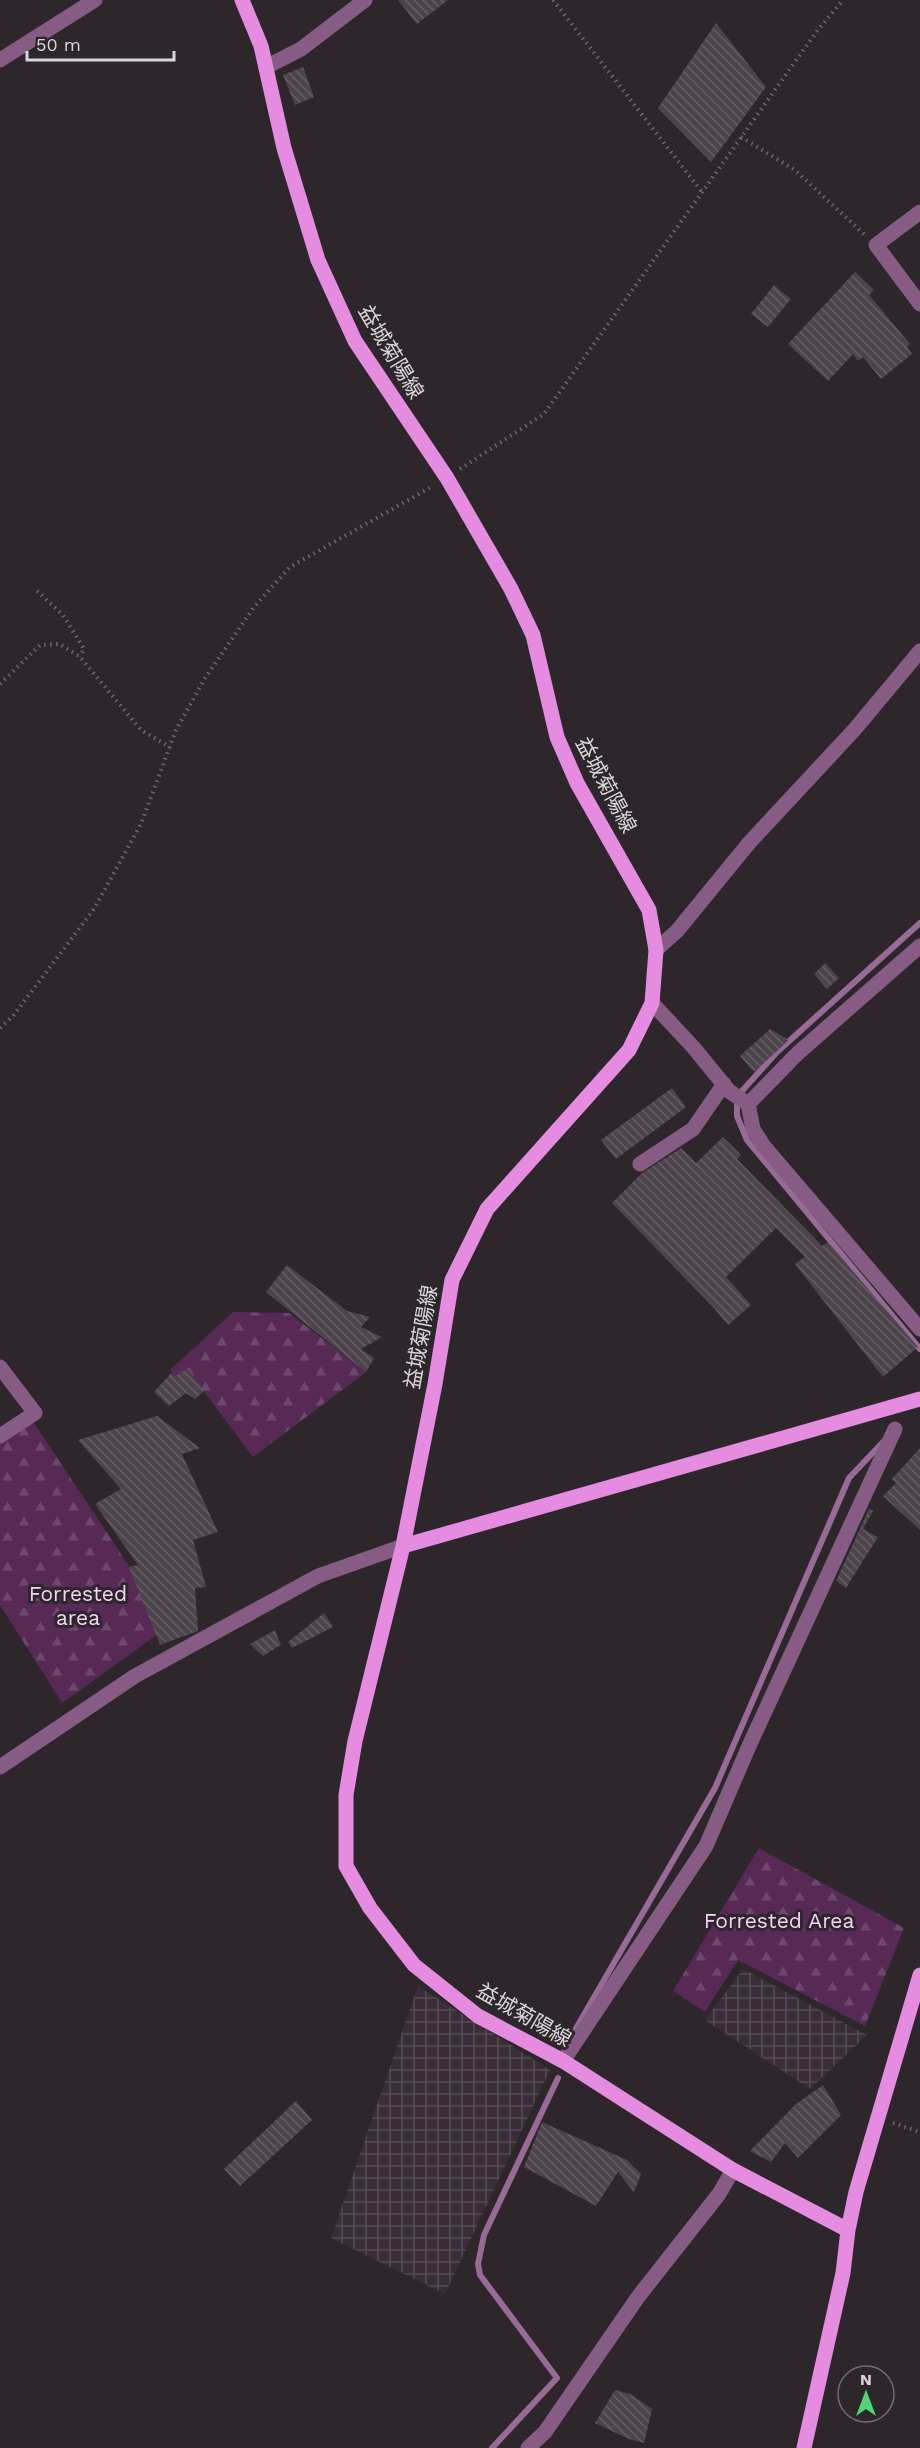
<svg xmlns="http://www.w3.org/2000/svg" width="920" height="2448" viewBox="0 0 920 2448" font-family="'Work Sans','Noto Sans JP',sans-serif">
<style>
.industrial{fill:url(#industrial-grid)}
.forest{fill:url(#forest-firs)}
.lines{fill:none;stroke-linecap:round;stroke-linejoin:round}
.stream{stroke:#986b96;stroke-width:6}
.building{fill:url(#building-back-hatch)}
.path{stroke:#6e686d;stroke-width:4;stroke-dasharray:1.5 4.5;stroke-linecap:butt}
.minor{stroke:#875c84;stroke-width:15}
.major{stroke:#e58be0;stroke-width:15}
.labels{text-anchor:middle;stroke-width:6;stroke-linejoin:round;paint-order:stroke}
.street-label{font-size:21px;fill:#dad5d9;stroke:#2d272c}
.park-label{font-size:21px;fill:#f5d1f2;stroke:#2d272c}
</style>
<defs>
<pattern id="industrial-grid" width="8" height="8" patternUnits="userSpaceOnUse" patternTransform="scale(1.5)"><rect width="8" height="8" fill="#392e38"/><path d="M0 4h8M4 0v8" fill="none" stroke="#554b54"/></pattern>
<pattern id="forest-firs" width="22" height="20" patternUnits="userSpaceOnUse" patternTransform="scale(1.5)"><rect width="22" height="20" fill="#562a54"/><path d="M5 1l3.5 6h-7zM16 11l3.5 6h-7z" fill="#6e486c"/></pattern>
<pattern id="building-back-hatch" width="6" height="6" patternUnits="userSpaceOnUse" patternTransform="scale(1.5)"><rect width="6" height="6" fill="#4c454c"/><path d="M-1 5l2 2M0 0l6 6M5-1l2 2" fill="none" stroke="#655f65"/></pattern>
</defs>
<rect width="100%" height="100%" fill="#2d272c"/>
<path class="industrial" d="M743,1969L867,2035L810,2089L705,2020Z
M418,1986L550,2070L445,2294L331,2238Z"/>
<path class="forest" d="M233,1312L289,1313L366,1372L253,1457L188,1370L175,1376L170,1370Z
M32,1420L169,1626L62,1703L0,1605V1443Z
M759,1848L904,1928L865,2026L738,1960L705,2012L673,1991Z"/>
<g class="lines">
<path class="stream" d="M742,1091L777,1052L920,923
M737,1104V1116L747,1140L920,1349
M574,2032L715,1788L849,1478L884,1441
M492,2448L557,2378L480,2275L478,2264L484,2235L558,2078"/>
</g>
<path class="building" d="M398,0H448L417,24Z
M716,23L766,87L711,162L658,108Z
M303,67L314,97L295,105L283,75Z
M855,272L874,290L869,295L910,344L907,347L912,354L881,379L863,357L858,361L853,354L828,381L788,344Z
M774,285L791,299L768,327L751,314Z
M825,963L839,978L827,989L814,974Z
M770,1029L789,1040L754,1072L740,1056Z
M672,1088L686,1107L616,1159L601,1140Z
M723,1137L741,1155L737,1159L822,1246L828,1242L918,1347L883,1377L795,1264L805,1257L776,1228L726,1277L751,1305L728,1325L712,1306L612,1203L642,1173L681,1148L696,1163Z
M287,1265L347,1311L370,1317L361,1327L382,1337L361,1349L374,1358L366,1372L266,1292Z
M187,1369L204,1391L195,1399L186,1393L169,1406L154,1392L171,1373L175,1376Z
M157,1416L200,1448L182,1454L218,1532L193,1540L206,1587L195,1588L198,1631L160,1645L129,1567L138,1565L95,1504L121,1489L78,1440Z
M920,1448V1530L883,1496L896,1483L892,1479Z
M869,1509L873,1511L863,1529L878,1537L846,1588L836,1581Z
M324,1613L333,1627L292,1648L288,1642Z
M275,1630L281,1645L263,1656L250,1644Z
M823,2085L841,2115L798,2158L785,2143L771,2162L750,2151L796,2104Z
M296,2101L312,2120L240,2186L224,2169Z
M542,2122L627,2160L641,2174L634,2192L618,2172L596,2206L524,2167Z
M615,2390L630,2394L652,2409L644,2443L629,2439L595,2423Z"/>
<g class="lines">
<path class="path" d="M553,0L702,192
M741,137L795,170L865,235
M460,469L544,414L817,31L843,0
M37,591L63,615L84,649L80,657
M0,684L40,645L60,644L80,657L141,730L170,747
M0,1028L13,1016L94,909L141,824L176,730L205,678L254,607L290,567L433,486
M893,2123L920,2132"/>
<path class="minor" d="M0,60L95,0
M266,67L301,49L365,0
M920,212L876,245L920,304
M656,950L677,931L749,843L855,729L920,651
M652,1003L694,1048L729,1091L748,1104L753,1129L763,1145L920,1329
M748,1104L798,1053L920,946
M640,1164L693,1129L724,1084
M0,1367L35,1413L0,1436
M0,1767L135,1676L318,1576L403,1546
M563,2061L706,1846L749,1746L895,1429
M528,2448L545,2432L638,2297L719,2194L733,2170"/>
<path class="major" d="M242,0L261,46L284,148L318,260L355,341L447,478L511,589L533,635L557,737L577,783L649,910L656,950L652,1003L629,1050L487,1209L452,1280L435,1384L403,1546L355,1741L346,1795V1866L370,1908L414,1965L478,2016L563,2061L733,2170L848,2230
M403,1546L920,1399
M804,2448L843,2273L848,2230L856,2192L920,1975"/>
</g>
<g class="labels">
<g class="street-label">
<text transform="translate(391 352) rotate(59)" y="7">益城菊陽線</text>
<text transform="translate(606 785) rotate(62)" y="7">益城菊陽線</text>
<text transform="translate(421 1337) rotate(-80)" y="7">益城菊陽線</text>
<text transform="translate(524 2015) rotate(30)" y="7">益城菊陽線</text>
</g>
<g class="park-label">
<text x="78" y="1601">Forrested<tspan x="78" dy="24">area</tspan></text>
<text x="779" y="1928">Forrested Area</text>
</g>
</g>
<g transform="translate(866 2394)"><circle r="28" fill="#2d272c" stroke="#726d71" stroke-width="1.5"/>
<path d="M0-4.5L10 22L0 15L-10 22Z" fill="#50d674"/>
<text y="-9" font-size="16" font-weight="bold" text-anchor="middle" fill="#dad5d9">N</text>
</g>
<path d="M27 51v9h147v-9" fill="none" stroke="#dad5d9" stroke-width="3"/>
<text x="36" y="51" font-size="18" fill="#dad5d9" stroke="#2d272c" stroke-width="4.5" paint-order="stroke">50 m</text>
</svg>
